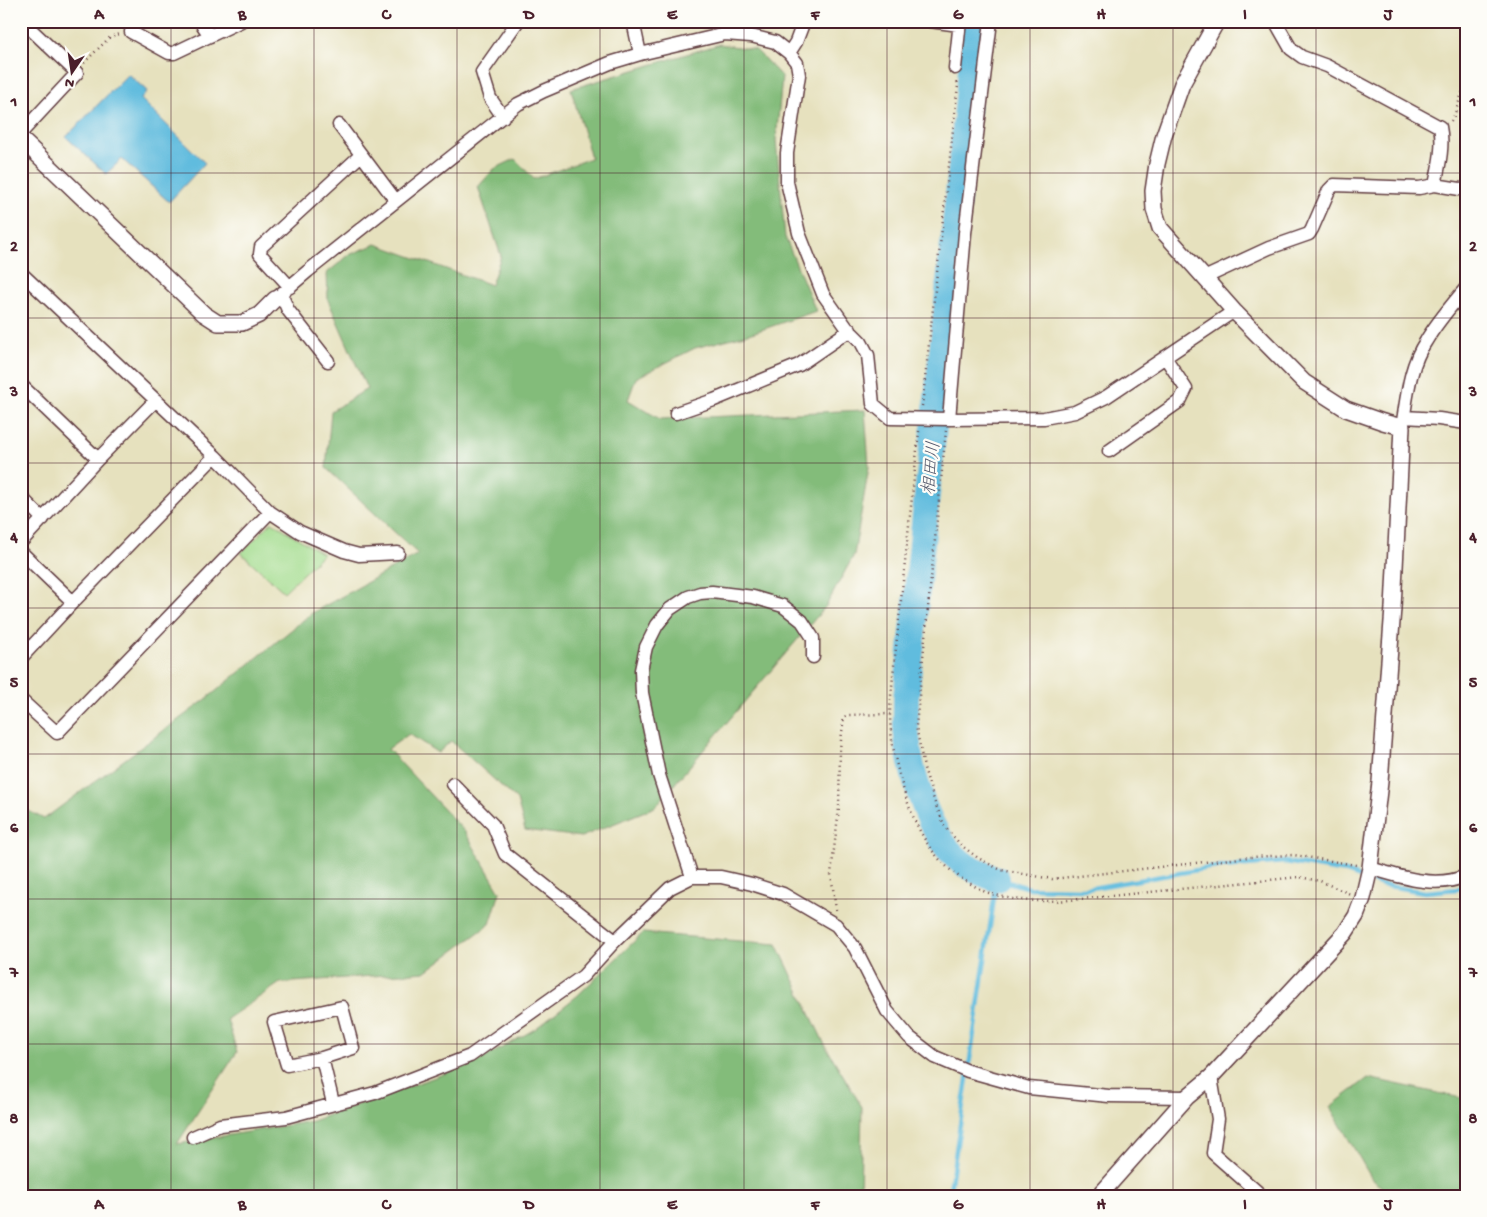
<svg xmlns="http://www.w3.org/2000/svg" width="1487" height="1217" viewBox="0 0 1487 1217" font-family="'Gochi Hand','Klee One',sans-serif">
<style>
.green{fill:#a4dd90;stroke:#777e5e}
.forest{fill:#83bc7a;stroke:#666e52}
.water{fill:#60bcde;stroke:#556e84}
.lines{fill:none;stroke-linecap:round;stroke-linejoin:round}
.stream{stroke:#60bcde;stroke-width:4.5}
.river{stroke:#60bcde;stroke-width:26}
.minor-casing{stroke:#613c41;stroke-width:15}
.tertiary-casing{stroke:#613c41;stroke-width:18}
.path{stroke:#613c41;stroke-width:2.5;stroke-dasharray:1 4;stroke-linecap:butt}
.minor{stroke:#fff;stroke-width:12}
.tertiary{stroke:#fff;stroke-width:15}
.grid{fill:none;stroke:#4a1f2b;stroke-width:1;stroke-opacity:0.55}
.labels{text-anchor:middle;stroke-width:4.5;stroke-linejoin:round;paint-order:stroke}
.water-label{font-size:18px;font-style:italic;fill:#52566a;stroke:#fdfcf7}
.neatline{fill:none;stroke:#4a1f2b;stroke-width:2}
.grid-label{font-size:16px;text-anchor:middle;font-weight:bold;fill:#4a1f2b}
</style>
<rect width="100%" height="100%" fill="#fdfcf7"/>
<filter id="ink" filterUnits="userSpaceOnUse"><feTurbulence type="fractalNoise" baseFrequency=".02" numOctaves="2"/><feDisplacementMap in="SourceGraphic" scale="10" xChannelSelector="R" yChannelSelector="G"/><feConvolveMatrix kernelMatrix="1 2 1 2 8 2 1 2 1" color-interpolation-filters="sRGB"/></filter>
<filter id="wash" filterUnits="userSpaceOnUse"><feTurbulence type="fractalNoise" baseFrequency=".0096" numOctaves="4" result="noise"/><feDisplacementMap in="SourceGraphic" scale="20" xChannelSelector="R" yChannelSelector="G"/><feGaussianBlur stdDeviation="1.12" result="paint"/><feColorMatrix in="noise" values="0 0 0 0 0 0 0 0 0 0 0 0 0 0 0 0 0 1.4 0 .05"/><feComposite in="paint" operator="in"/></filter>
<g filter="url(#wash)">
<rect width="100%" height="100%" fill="#e6e1be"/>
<path class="green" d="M272,522L323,554L284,592L241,553Z"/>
<path class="forest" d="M720,44L756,50L782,77L776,140L785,237L816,311L752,333L695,348L636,378L628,400L660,419L865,410L869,467L854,555L826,606L655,807L581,837L525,830L517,800L451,741L438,753L409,734L388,749L465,832L500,892L490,924L425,972L280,983L227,1019L237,1052L177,1144L312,1121L477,1062L535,1029L577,996L643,933L777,944L825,1045L862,1107L860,1196H21V807L44,819L205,700L312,613L418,554L326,468L331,411L367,389L328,300L327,273L349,255L376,244L491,285L501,256L478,187L494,169L515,159L534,179L591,158L571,89Z
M1368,1078L1466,1099V1196H1395L1373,1181L1330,1107Z"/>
<path class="water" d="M128,74L147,91L141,99L205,163L169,202L122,159L106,174L66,137Z"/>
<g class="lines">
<path class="stream" d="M949,1196C966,1090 981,985 997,879L1029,888L1086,889L1209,868L1285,862L1346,872L1382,885L1425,892L1457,889L1466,885"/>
<path class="river" d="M976,21L906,698C906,711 905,724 907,737C910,773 930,837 959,860C970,870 983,874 997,879"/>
</g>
</g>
<g filter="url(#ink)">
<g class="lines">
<defs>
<path id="minor" d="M200,21L210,36
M633,21L640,54
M930,21L959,25
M1275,21L1291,49L1302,57L1327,66L1440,127C1444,145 1439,166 1435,185
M131,32L169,53H174L241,21
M789,53L796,42L804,21
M955,68L960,21
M503,117L490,98L482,72L518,21
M339,125L396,201
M21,133L77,73L22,21
M21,273L215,456L270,512L300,532L344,551L359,555L398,553
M1204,278L1269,248L1309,234L1312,229L1329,190L1334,185L1419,188L1435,185L1466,190
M290,287L260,254L261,247L361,155
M281,294L288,310L328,361
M275,299L308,271L518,104L544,91L610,63L640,54L725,34L751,36L775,42L789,53L797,63L799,75L787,153V182L799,233L823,294L847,328L861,342L868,355L873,404L890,418L949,419L1044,418L1075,412L1106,397L1234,311
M21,385L98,459
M676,413L714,400L799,365L850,330
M1404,417L1439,419L1466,423
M949,419L965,233L991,21
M1402,427C1407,398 1409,366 1426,341C1437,322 1452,305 1466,288
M1109,451L1180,401L1186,389L1165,357
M21,497L43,519
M21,542L98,459L156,400
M21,552L73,602
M21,658L73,602L215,456
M21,700L57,733L270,512
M453,784L493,825L505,854L615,941
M1370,868C1401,877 1435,889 1466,876
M692,877L659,775L642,693L641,670L646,647L657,625L670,609L688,597L700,593L712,592L753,597L783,606L802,621L813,638V657
M322,1058L353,1048L342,1007L274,1022L287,1065L322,1058L333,1103
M1211,1077L1218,1119L1213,1153L1262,1196
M193,1137L220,1125L286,1117L375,1093L470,1056L583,976L615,941L670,888L692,877H721L752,884L783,894L836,925L855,948L887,1011L909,1037L935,1057L968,1071L1029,1088L1109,1096L1187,1097"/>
<path id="tertiary" d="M21,139L204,314L218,323H242L259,315L275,299
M1099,1196L1187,1097L1211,1077L1345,933L1356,916L1363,898L1370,868L1380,782L1393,608L1402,427L1383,422L1346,409L1304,382L1234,311L1160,228L1154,209L1153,191L1157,164L1164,135L1182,84L1217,21"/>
</defs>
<use href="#minor" class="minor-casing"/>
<use href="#tertiary" class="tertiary-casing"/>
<path class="path" d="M84,63L110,37L120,34
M1451,121L1454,116L1466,82
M922,406L958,85L957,81
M919,431L893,675C892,688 890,701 890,713C890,734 894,754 899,774C911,818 927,859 969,883C975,886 980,890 986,892C1017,903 1049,902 1081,899L1299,877L1320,881L1350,894
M946,431L916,726L924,768L935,803L945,827L961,845L978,858L1001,870L1052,879L1249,857L1294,855L1356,865
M836,910L831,874L839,808L840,748L844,717L848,715L890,714"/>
<use href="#minor" class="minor"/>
<use href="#tertiary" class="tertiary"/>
</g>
</g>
<path class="grid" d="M171,21V1196M314,21V1196M457,21V1196M600,21V1196M744,21V1196M887,21V1196M1030,21V1196M1173,21V1196M1316,21V1196M21,173H1466M21,318H1466M21,463H1466M21,608H1466M21,754H1466M21,899H1466M21,1044H1466"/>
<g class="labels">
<g class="water-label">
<text transform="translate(930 468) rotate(-84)" y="6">相田川</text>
</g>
</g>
<rect width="1487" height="1217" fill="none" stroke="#fdfcf7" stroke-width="55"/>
<g transform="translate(72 72) rotate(193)" stroke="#fdfcf7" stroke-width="4" paint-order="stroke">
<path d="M0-4L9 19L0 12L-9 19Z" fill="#4a1f2b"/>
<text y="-8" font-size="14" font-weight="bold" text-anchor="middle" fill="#4a1f2b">N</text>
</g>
<rect x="28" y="28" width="1432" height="1162" class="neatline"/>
<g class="grid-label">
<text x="99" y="19">A</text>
<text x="242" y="19">B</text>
<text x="386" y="19">C</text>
<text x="529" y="19">D</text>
<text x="672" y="19">E</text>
<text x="815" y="19">F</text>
<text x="958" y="19">G</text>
<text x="1101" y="19">H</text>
<text x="1245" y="19">I</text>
<text x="1388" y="19">J</text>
<text x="14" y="106">1</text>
<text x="1473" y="106">1</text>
<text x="14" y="251">2</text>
<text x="1473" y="251">2</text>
<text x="14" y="396">3</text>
<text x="1473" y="396">3</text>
<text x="14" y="542">4</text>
<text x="1473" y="542">4</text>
<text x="14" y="687">5</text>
<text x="1473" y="687">5</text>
<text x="14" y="832">6</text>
<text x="1473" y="832">6</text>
<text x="14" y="977">7</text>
<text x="1473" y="977">7</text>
<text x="14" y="1123">8</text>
<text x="1473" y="1123">8</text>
<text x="99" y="1209">A</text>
<text x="242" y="1209">B</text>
<text x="386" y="1209">C</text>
<text x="529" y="1209">D</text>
<text x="672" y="1209">E</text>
<text x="815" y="1209">F</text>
<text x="958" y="1209">G</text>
<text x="1101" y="1209">H</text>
<text x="1245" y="1209">I</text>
<text x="1388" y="1209">J</text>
</g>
</svg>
